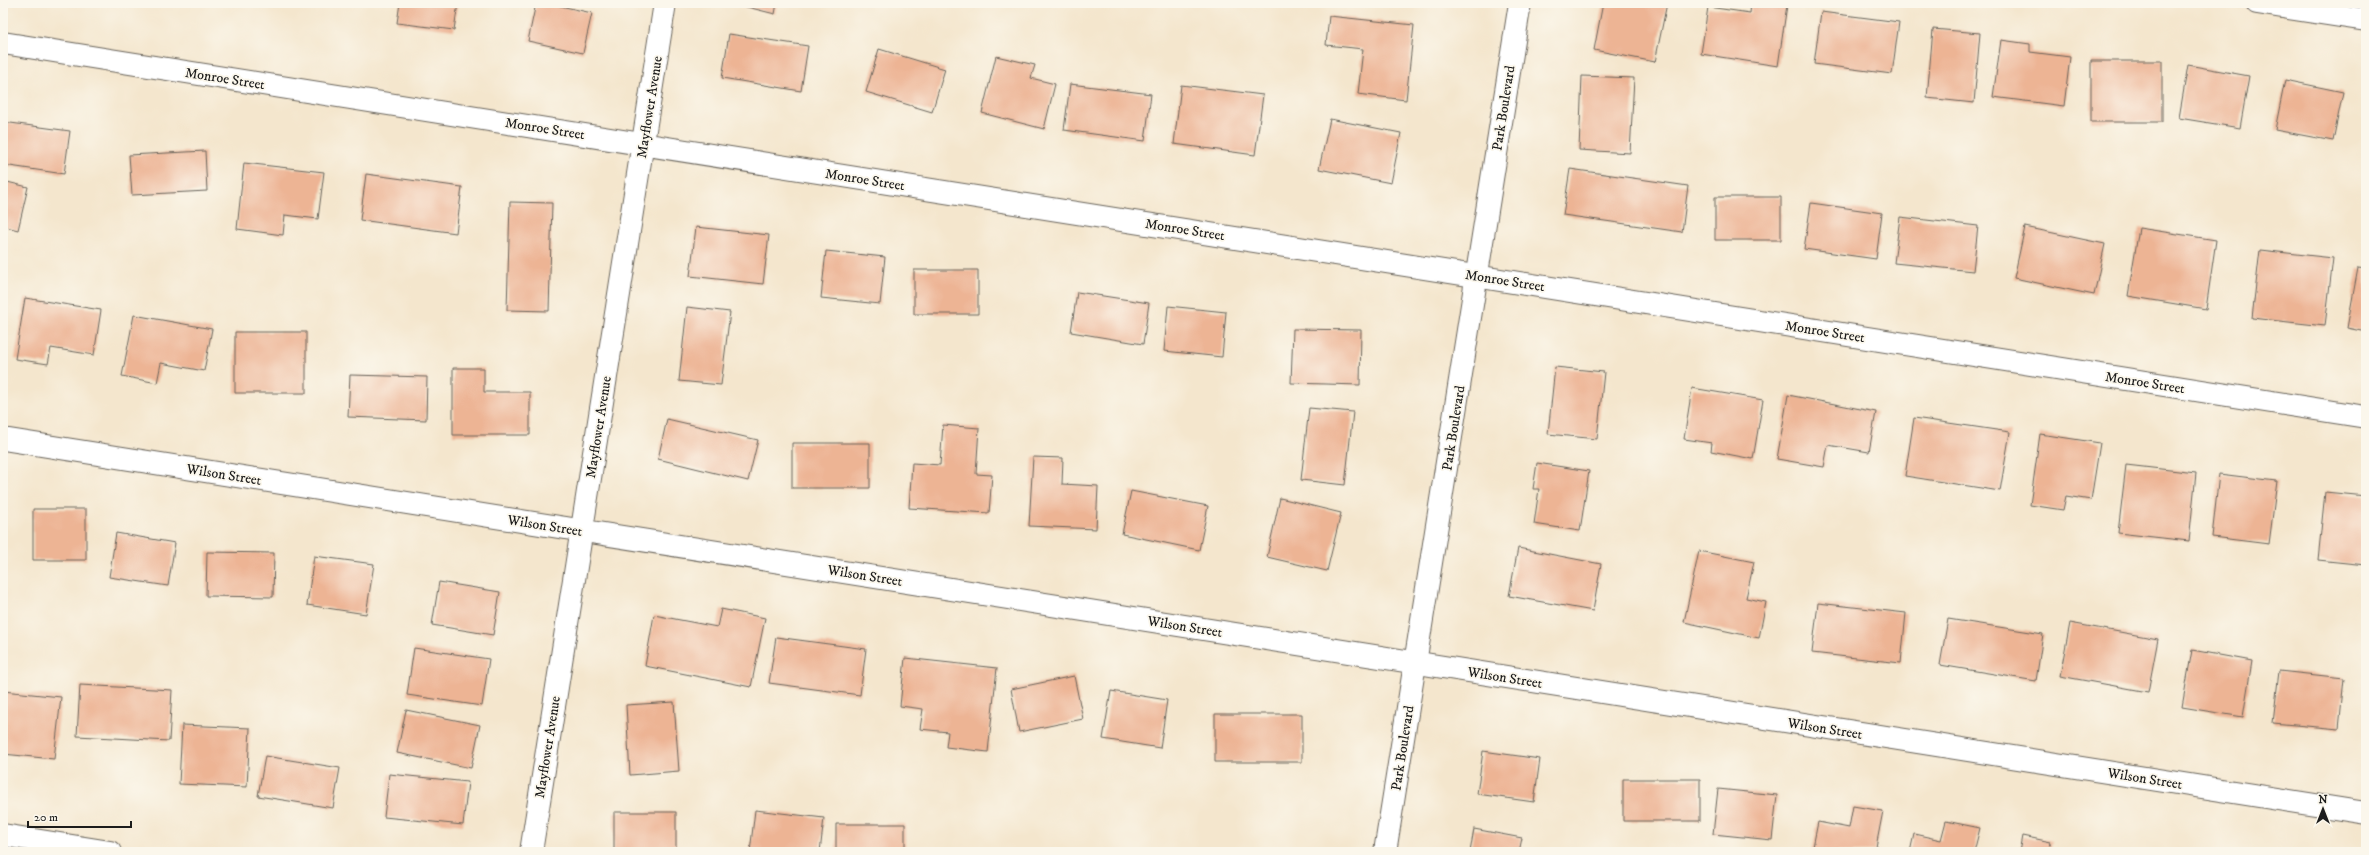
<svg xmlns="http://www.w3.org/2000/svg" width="2369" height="855" viewBox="0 0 2369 855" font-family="'IM FELL DW Pica',serif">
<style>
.building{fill:#edb494}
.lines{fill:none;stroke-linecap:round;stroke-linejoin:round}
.minor-casing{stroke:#68635a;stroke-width:24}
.tertiary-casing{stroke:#68635a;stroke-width:24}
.minor{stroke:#fff;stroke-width:22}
.tertiary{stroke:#fff;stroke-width:22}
.labels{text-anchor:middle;stroke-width:3.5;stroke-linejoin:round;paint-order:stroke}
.street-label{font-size:14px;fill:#1c1c1c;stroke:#fbf7ec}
</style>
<rect width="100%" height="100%" fill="#fbf7ec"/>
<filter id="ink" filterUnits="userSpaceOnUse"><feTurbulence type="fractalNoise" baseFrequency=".025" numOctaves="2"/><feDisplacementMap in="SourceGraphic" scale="8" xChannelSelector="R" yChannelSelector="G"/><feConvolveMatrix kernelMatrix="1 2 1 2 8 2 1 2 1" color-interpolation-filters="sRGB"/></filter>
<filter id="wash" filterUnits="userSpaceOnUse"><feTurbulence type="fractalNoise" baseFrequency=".012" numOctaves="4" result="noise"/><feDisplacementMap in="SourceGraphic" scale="16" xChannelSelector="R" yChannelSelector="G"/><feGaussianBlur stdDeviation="0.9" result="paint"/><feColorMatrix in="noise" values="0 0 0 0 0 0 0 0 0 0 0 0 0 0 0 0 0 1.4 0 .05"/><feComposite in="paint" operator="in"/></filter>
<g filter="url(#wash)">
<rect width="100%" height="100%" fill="#f4e6cd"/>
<g id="blocks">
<path class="building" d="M400,3H458L454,30L397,23Z
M536,3H547L592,13L583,53L528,41Z
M731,3H777L775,14Z
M1603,3H1667L1655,62L1594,50Z
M1751,3L1787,5L1778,66L1701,54L1708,7L1750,13Z
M1821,12L1899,22L1892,74L1814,64Z
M1329,16L1414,25L1406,100L1358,94L1363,49L1326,45Z
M1933,29L1980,33L1974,103L1927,98Z
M729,34L808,46L801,91L722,78Z
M2001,40L2030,44V52L2070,57L2064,106L1993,97Z
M879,49L945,69L932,112L866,92Z
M996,56L1035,65L1031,78L1055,84L1044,129L982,113Z
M2091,61H2162V122H2091Z
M2188,65L2249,76L2240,128L2179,118Z
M1582,76L1634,78L1630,153L1579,150Z
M2285,80L2343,92L2333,141L2275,130Z
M1070,84L1151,94L1145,141L1064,130Z
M1181,85L1263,95L1255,155L1174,144Z
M1330,119L1401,133L1391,183L1319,169Z
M3,122L70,131L64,174L3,165Z
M205,151L207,191L132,195L129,155Z
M244,163L324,172L318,219L285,215L283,235L237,229Z
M1570,169L1688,186L1682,232L1563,215Z
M366,174L462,187L456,233L360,220Z
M3,181L28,187L18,230L3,226Z
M1715,197H1781V240H1715Z
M510,202L552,203L549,311L507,310Z
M1811,203L1882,213L1876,259L1804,249Z
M1900,217L1978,226L1973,271L1894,263Z
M696,227L769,235L763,284L690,276Z
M2025,227L2105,244L2094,295L2014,278Z
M2139,228L2216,240L2206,309L2128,296Z
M2260,250L2333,258L2325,326L2252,318Z
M826,251L885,257L880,304L821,298Z
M2358,268L2366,269V332L2347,328Z
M914,270H978V314H914Z
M1077,292L1149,303L1143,344L1071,332Z
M25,298L101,310L94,355L51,348L48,364L15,359Z
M1168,306L1226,312L1222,357L1164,351Z
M687,307L730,312L721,385L679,381Z
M134,315L212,329L204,371L161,363L157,383L122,376Z
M1293,329L1361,330L1360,385L1291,383Z
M235,332H306V393H235Z
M1555,367L1604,372L1597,439L1548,434Z
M453,368H484V392H530V435H453Z
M350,375L427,377L426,420L348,417Z
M1692,388L1763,400L1753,459L1711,451L1712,443L1684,439Z
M1788,395L1876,412L1869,452L1828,445L1824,467L1777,459Z
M1309,408L1353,412L1345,485L1301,480Z
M1914,418L2010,432L2000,491L1905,476Z
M667,419L758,440L748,481L658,459Z
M943,425L979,428L976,474L992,475L989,513L909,508L912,463L940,465Z
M2040,434L2100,443L2091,500L2066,496L2063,510L2030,505Z
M792,443H870V488H792Z
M1033,457L1063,458L1062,484L1098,486L1096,529L1029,526Z
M1537,463L1589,471L1580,531L1534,524L1539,489H1533Z
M2126,465L2196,473L2189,541L2118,533Z
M2219,474L2277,481L2269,544L2212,537Z
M1131,491L1208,506L1199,550L1122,534Z
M2325,492L2366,496V565L2318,560Z
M1280,498L1341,513L1327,571L1267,557Z
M33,509H86V560H33Z
M116,533L175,543L168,586L109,577Z
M1518,548L1601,564L1593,611L1509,596Z
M1699,551L1754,562L1746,598L1766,602L1759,638L1684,622Z
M207,552L274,553L273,597L206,596Z
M314,556L374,564L366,614L307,605Z
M439,582L500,592L493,635L432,625Z
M1818,603L1906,613L1901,663L1812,653Z
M721,609L765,618L751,687L645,666L654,615L717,627Z
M1948,619L2043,634L2036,681L1940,665Z
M2070,623L2158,639L2148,692L2060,676Z
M776,637L866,649L860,695L769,683Z
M414,648L489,659L482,706L407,695Z
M2192,650L2252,661L2243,717L2182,707Z
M905,658L997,668L988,752L946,747L948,732L920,729L923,709L900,706Z
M2279,671L2344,678L2339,729L2273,723Z
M1074,676L1083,719L1019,732L1011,689Z
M80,685L172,690L169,741L77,736Z
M3,691L61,697L54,759L3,754Z
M1111,691L1167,700L1160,748L1103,739Z
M674,702L679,771L630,775L626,705Z
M406,710L480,725L471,768L397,753Z
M1215,714H1302V762H1215Z
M182,725L250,728L247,787L179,784Z
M1483,751L1540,759L1534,802L1477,794Z
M265,756L340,768L333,808L258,796Z
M389,774L468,782L463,825L384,817Z
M1623,779H1700V821H1623Z
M1718,789L1777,795L1772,840L1713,834Z
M1853,806L1883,811L1875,852H1812L1818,822L1849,828Z
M755,810L824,818L820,852H750Z
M614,812H676V852H614Z
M1946,821L1980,828L1974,852H1910L1914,834L1941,840Z
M836,824H905V852H836Z
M1474,829L1522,838L1519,852H1470Z
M2022,836L2051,842L2049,852H2019Z"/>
</g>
</g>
<g filter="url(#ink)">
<use href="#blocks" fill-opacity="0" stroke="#68635a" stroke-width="1"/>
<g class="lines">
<defs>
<path id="minor" d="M2257,3L2366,20
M3,43L2366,417
M3,439L2366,813
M3,835L110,852
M531,852L665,3"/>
<path id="tertiary" d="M1385,852L1520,3"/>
</defs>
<use href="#minor" class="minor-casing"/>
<use href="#tertiary" class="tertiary-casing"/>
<use href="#minor" class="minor"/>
<use href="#tertiary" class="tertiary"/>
</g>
</g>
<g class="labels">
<g class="street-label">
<text transform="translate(225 78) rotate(9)" y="5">Monroe Street</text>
<text transform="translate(649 107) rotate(-81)" y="5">Mayflower Avenue</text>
<text transform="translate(1503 108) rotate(-81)" y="5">Park Boulevard</text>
<text transform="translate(545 128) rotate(9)" y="5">Monroe Street</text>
<text transform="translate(865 179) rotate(9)" y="5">Monroe Street</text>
<text transform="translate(1185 229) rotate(9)" y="5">Monroe Street</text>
<text transform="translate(1505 280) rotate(9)" y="5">Monroe Street</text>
<text transform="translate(1825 331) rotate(9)" y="5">Monroe Street</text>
<text transform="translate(2145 382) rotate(9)" y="5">Monroe Street</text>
<text transform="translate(598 427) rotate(-81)" y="5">Mayflower Avenue</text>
<text transform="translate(1453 428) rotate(-81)" y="5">Park Boulevard</text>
<text transform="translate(224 474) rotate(9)" y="5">Wilson Street</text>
<text transform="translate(545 525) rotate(9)" y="5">Wilson Street</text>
<text transform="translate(865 575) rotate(9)" y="5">Wilson Street</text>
<text transform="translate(1185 626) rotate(9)" y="5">Wilson Street</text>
<text transform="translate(1505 677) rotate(9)" y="5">Wilson Street</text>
<text transform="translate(1825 728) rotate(9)" y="5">Wilson Street</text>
<text transform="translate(547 747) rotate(-81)" y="5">Mayflower Avenue</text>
<text transform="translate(1402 748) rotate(-81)" y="5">Park Boulevard</text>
<text transform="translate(2145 778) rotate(9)" y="5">Wilson Street</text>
</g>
</g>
<rect width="2369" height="855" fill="none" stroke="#fbf7ec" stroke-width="16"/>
<g transform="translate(2323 809)" stroke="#fbf7ec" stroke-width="3" paint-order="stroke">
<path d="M0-3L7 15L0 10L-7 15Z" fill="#1c1c1c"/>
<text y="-6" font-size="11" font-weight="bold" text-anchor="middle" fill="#1c1c1c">N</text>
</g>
<path d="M28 821v6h103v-6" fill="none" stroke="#1c1c1c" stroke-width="2"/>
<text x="34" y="821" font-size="12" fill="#1c1c1c" stroke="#fbf7ec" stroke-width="3" paint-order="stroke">20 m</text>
</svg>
